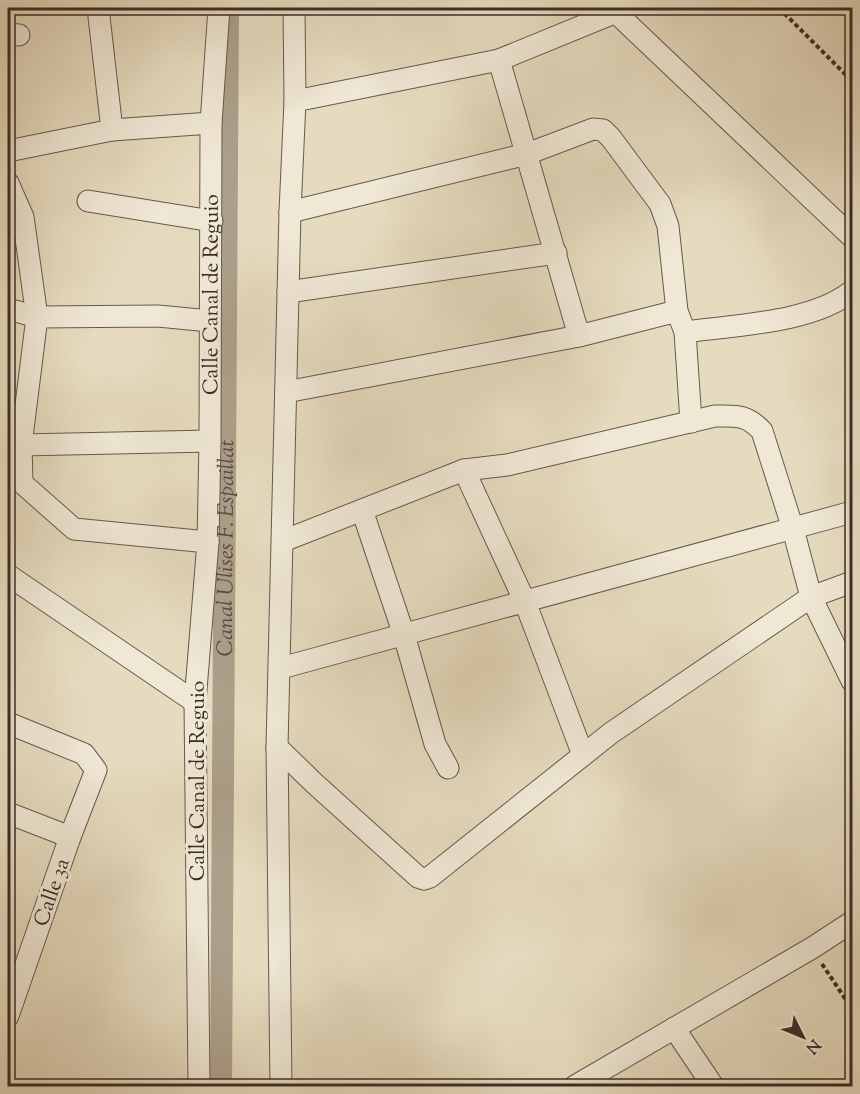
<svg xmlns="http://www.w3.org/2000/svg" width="860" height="1094" viewBox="0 0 860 1094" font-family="'Sorts Mill Goudy',serif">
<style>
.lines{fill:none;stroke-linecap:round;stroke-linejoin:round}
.canal{stroke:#aca08b;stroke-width:22}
.street-casing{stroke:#66594d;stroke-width:23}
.path{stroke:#3c2e27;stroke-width:4;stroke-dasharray:4.5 3;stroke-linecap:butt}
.street{stroke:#efe8d5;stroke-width:21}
.labels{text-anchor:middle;stroke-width:6;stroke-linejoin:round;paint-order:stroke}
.street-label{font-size:21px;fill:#3c2e27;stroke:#efe8d5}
.water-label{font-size:22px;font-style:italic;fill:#584a40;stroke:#efe8d5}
</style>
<rect width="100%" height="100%" fill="#e6dbbf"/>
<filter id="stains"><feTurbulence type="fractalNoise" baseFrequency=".00333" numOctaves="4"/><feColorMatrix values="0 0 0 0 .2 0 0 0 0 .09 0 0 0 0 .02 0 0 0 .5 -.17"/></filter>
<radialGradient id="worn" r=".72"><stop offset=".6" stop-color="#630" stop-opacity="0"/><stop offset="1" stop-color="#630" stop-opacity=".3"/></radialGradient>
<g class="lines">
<path class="canal" id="s1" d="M221,1086L228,8"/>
<defs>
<g id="street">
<path d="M98,8L112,130"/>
<path d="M611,8L852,237"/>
<path d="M8,34L19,35"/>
<path d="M499,60L579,336"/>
<path d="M295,101L499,60L626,8"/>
<path d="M8,151L112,130L211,123"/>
<path d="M8,183L23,217L37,317L21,445L22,483L74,529L208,542"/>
<path d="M88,201L212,221"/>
<path d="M290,212L527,154L593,129L603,130L611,138L660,204L668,226L677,311L685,332L691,422"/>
<path d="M288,292L556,253"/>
<path d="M8,309L37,317L158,316L210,321"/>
<path d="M685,332C735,325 812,323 852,291"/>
<path d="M286,392L579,336L677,311"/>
<path d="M8,442L21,445L210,441"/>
<path d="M464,470L525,602L583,755"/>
<path d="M362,510L404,635L435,744L448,768"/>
<path d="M283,541L464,470L507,465L715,416C737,416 746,414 762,431L793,529L811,597L852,582"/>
<path d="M8,575L195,702"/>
<path d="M281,668L852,512"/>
<path d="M8,723L84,754L96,770L70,837L8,1016"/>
<path d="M277,747L314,783L418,877L424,879L430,877L611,733L811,597L852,681"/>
<path d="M8,813L70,837"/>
<path d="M674,1028L713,1086"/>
<path id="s2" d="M199,1086L195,702L208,542L210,441L211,123L219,8"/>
<path d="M281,1086L277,747L290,212L295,101L294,8"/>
<path d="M575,1086L812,948L852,922"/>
</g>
</defs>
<use href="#street" class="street-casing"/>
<path class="path" d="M779,8L852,81
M822,964L852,1009"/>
<use href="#street" class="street"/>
</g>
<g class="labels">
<g class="street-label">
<text dy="7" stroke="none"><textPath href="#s2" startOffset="792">Calle Canal de Reguio</textPath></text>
<text transform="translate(197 781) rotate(-90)" y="7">Calle Canal de Reguio</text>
<text transform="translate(51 892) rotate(-71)" y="7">Calle 3a</text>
</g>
<g class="water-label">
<text dy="8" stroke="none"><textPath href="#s1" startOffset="538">Canal Ulises F. Espaillat</textPath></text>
</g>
</g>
<rect width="860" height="1094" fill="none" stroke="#e6dbbf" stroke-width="30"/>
<rect x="9" y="9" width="842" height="1076" fill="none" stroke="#3c2e27" stroke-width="3"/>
<rect x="15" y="15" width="830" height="1064" fill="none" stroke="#3c2e27" stroke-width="1.5"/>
<g transform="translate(803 1037) rotate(133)" stroke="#efe8d5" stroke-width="4.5" paint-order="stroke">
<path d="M0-4.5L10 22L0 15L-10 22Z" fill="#3c2e27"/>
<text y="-9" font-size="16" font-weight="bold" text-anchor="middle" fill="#3c2e27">N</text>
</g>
<rect width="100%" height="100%" filter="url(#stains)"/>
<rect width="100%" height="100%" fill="url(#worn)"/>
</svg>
